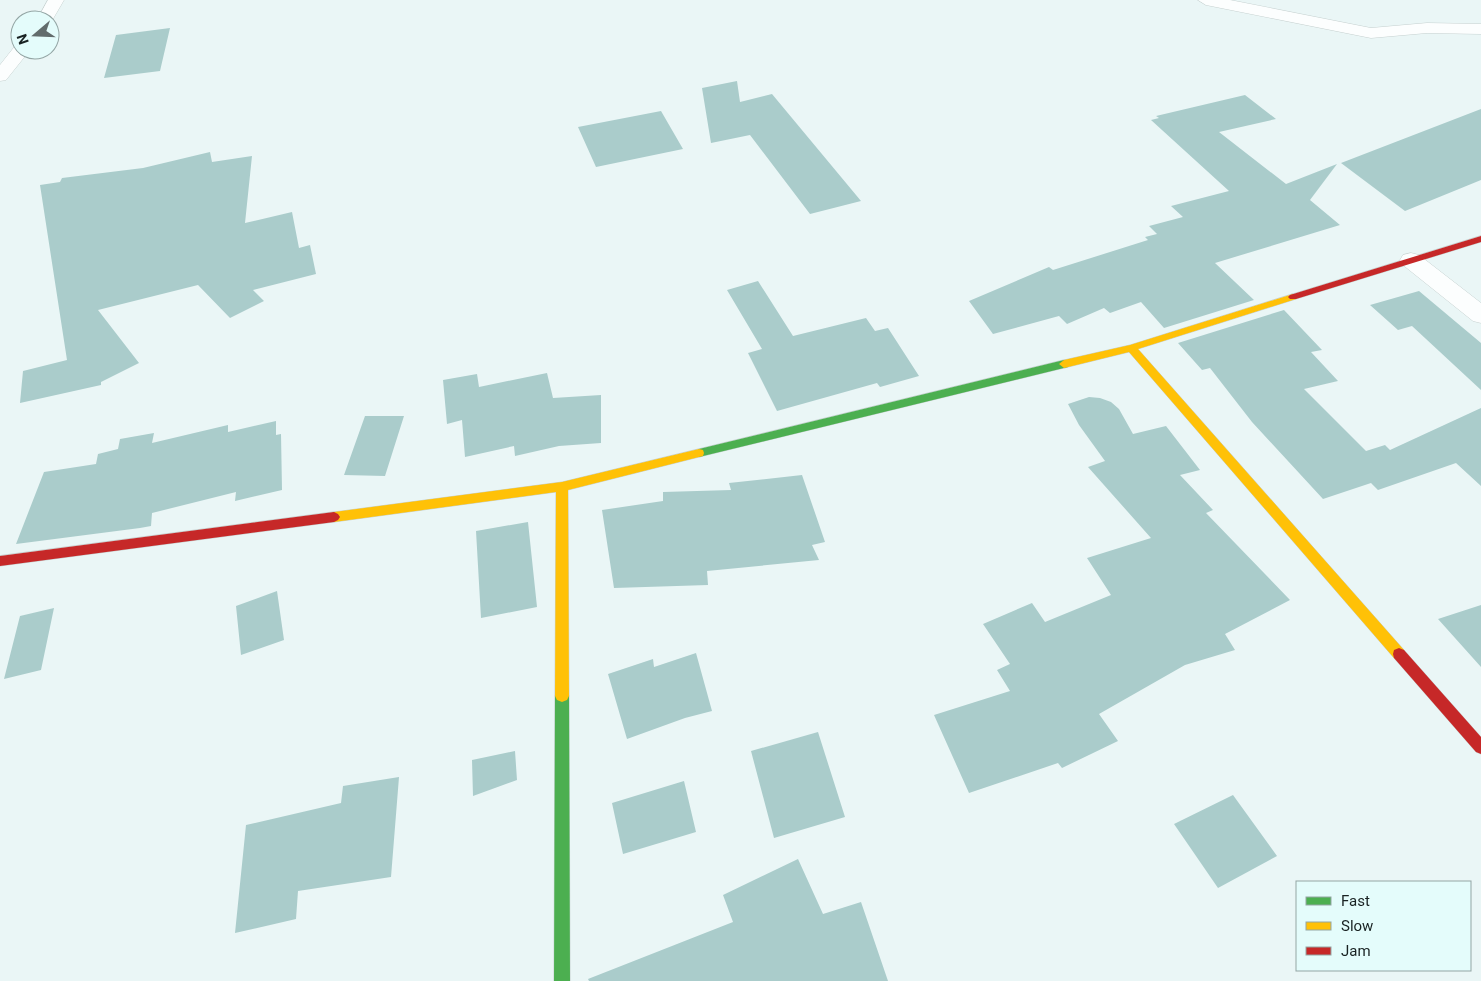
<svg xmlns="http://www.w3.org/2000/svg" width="1481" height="981" viewBox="0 0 1481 981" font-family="Roboto,sans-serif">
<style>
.building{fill:#aacccb}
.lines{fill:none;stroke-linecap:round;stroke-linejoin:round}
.street-casing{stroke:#c6d1d0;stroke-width:1}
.fast-casing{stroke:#c6d1d0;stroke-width:1}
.slow-casing{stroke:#c6d1d0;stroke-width:1}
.jam-casing{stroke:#c6d1d0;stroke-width:1}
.street{fill:#fcfefe;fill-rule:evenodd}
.fast{fill:#4caf50;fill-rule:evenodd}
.slow{fill:#ffc107;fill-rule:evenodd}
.jam{fill:#c62828;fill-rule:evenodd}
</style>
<rect width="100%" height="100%" fill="#eaf6f6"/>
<path class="building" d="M170,28L160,71L104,78L116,35Z
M737,81L740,102L772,94L861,201L810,214L750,135L711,143L702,88Z
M1245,95L1276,119L1219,132L1286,184L1337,164L1310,200L1340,225L1215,263L1254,300L1164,328L1141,302L1110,313L1104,308L1067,324L1059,316L993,334L969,301L1049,267L1053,270L1148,240L1145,237L1157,234L1149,226L1183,217L1171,206L1229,191L1151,120L1159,118L1156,116Z
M1481,109V180L1405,211L1341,163Z
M661,111L683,149L596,167L578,127Z
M210,152L212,162L252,156L245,223L292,212L299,248L310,245L316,274L253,290L264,301L230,318L198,285L98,310L139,363L101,382V385L20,403L23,371L67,360L40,185L60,182L62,178L143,168Z
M758,281L793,336L866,318L875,331L888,328L919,376L880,387L877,383L777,411L748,353L762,349L727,290Z
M1419,291L1481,343V390L1412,326L1398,330L1370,305Z
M1284,310L1322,350L1311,352L1338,381L1304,389L1366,451L1385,445L1390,450L1481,408V486L1456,463L1378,490L1371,483L1323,499L1252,422L1210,368L1202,370L1178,343Z
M547,373L553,398L601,395V443L559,446L515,456L514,446L465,457L462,420L447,424L443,380L477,374L479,387Z
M1089,397L1100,398L1111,402L1119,409L1133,434L1166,426L1200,470L1180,475L1213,510L1206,513L1290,600L1225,634L1235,650L1185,665L1099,714L1118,741L1062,768L1058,763L969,793L934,715L1010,691L997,670L1010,664L983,624L1032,603L1045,622L1111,595L1087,558L1151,538L1088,467L1105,461L1079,425L1068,404Z
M365,416H404L385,476L344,475Z
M276,421V435L281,434L282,490L235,501L236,492L152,513L151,526L140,528L16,544L44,472L96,464L98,454L118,449L120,439L154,433L152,443L228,425V432Z
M802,475L825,542L812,545L819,560L707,571L708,585L614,588L602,510L663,501V492L731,490L729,483Z
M528,522L537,607L481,618L476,531Z
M277,591L284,640L241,655L236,606Z
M1481,605V667L1438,619Z
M54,608L41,670L4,679L20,616Z
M696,653L712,711L685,718L627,739L608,674L653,659L654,667Z
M818,732L845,817L774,838L751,751Z
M515,751L517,780L473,796L472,760Z
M399,777L391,877L298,891L296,919L235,933L246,825L341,803L343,786Z
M684,781L696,832L623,854L612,803Z
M1233,795L1277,856L1218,888L1174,824Z
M798,859L823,914L861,902L888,981H589L588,979L733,922L723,895Z"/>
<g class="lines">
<defs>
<path id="street" d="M48,0H64L50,24V20H37Z
M1198,0H1230L1371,28L1427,23L1481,24V34L1427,33L1371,38L1206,5Z
M20,45V50H30L6,80L0,81V65L15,46Z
M1411,253L1419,255L1481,303V323L1473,321L1403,265L1400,260L1403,255Z"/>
<path id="fast" d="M1064,360L1068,361L1069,364L1068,367L699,457L694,453L699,449Z
M562,690L567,692L569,696L570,981H554L555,696L557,692Z"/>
<path id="slow" d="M1293,294L1298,297L1296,299L1138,349L1404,650L1405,654L1404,658L1399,660L1394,658L1129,352L1064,368L1059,364L1064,360L1130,345Z
M699,449L703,450L704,453L703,456L568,490L569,696L567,700L562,702L557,700L555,696L556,492L334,522L330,520L328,517L330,514L334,512L562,482Z"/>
<path id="jam" d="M1481,236V242L1296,299H1290L1288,297L1290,295Z
M334,512L338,514L340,517L338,520L334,522L0,566V556Z
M1399,648L1404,650L1481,737V754L1476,752L1394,658L1393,654L1394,650Z"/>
</defs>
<use href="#street" class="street-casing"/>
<use href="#fast" class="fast-casing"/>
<use href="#slow" class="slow-casing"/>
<use href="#jam" class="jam-casing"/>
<use href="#street" class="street"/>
<use href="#fast" class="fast"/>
<use href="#slow" class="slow"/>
<use href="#jam" class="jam"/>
</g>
<rect x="1296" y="881" width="175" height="90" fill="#e4fcfb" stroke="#93a5a4"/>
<rect x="1306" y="897" width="25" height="8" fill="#4caf50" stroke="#93a5a4"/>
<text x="1341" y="906" font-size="15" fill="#192222">Fast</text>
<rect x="1306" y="922" width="25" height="8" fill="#ffc107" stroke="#93a5a4"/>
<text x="1341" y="931" font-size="15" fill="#192222">Slow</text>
<rect x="1306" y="947" width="25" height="8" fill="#c62828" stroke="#93a5a4"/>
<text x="1341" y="956" font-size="15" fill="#192222">Jam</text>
<g transform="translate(35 35) rotate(251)"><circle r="24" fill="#e4fcfb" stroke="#93a5a4"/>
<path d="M0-4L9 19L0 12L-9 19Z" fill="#626c6c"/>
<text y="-8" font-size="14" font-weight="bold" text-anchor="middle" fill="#192222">N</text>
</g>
</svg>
